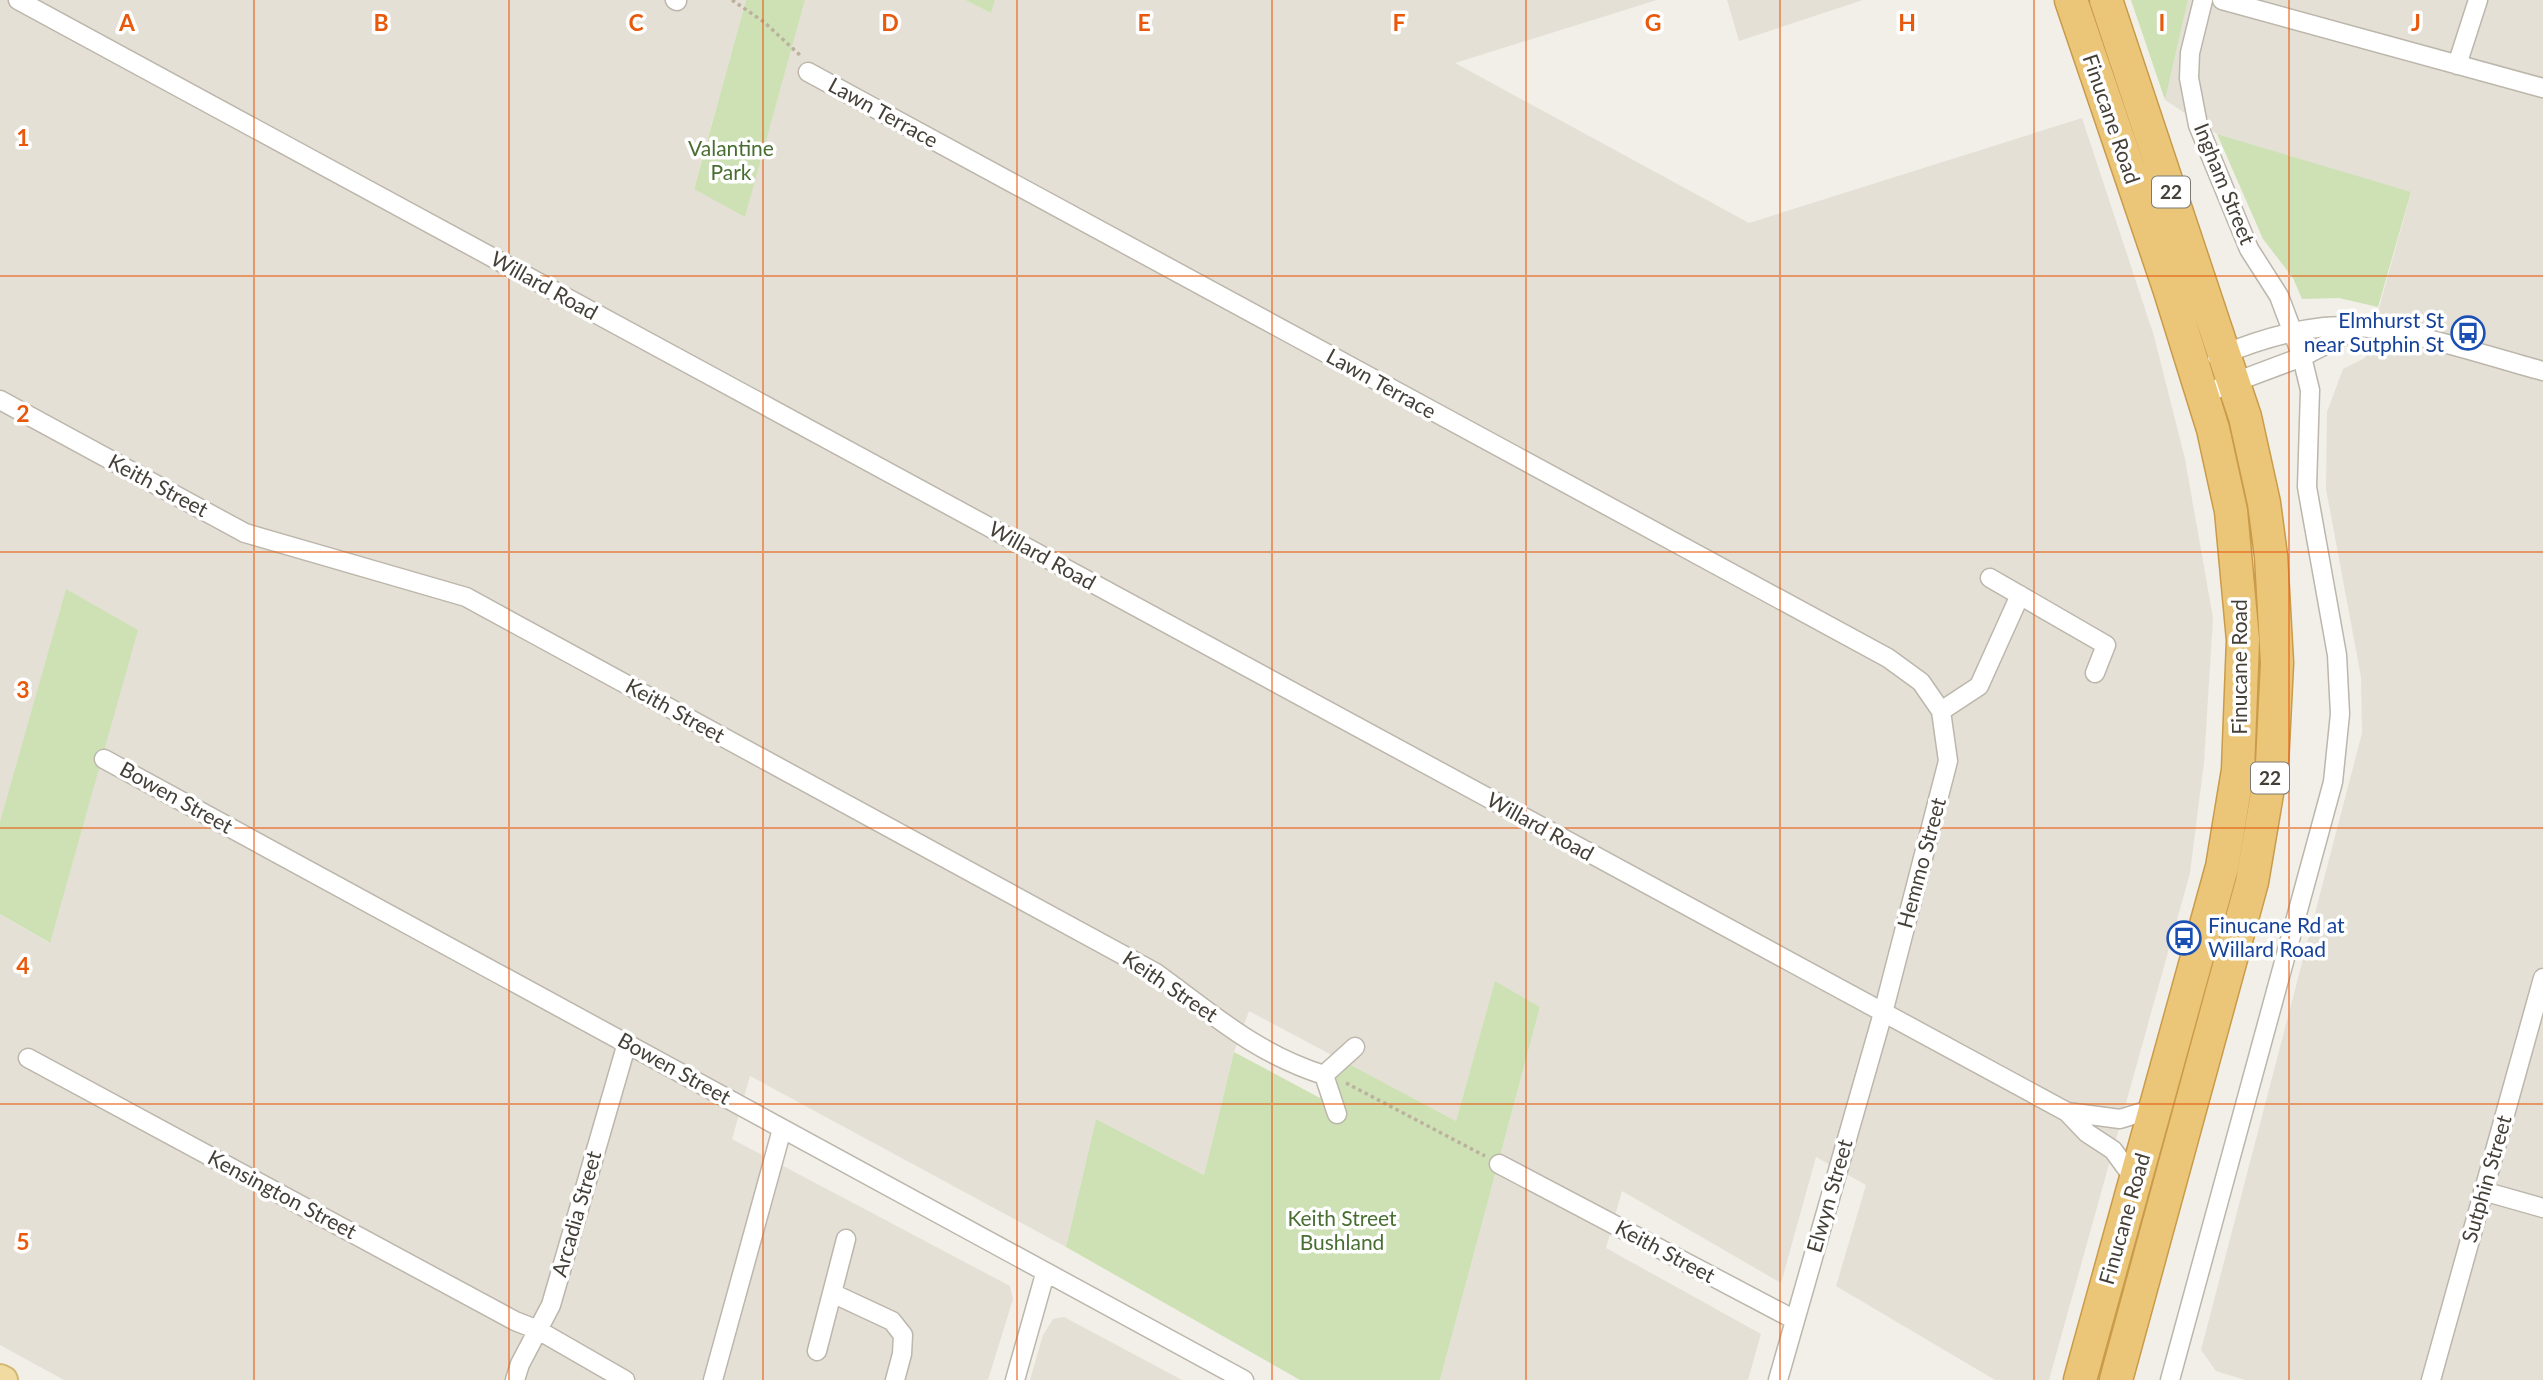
<svg xmlns="http://www.w3.org/2000/svg" width="2543" height="1380" viewBox="0 0 2543 1380" font-family="Lato,sans-serif">
<style>
.residential{fill:#e5e0d6}
.green{fill:#cde1b5}
.lines{fill:none;stroke-linecap:round;stroke-linejoin:round}
.street-casing{stroke:#bcb6ab;stroke-width:21}
.primary-casing{stroke:#d4b773;stroke-width:30}
.highway-casing{stroke:#c99b4a;stroke-width:35}
.path{stroke:#bcb19e;stroke-width:3.5;stroke-dasharray:3.5 3.5;stroke-linecap:butt}
.street{stroke:#fff;stroke-width:18}
.primary{stroke:#f2dba1;stroke-width:26}
.highway{stroke:#ecc678;stroke-width:32}
.grid{fill:none;stroke:#e8590c;stroke-width:2;stroke-opacity:0.55}
.labels{text-anchor:middle;stroke-width:7;stroke-linejoin:round;paint-order:stroke}
.shield{fill:#fff;stroke:#7c7973;stroke-width:2}
.shield-label{font-size:19px;font-weight:bold;fill:#443f37}
.street-label{font-size:21px;fill:#443f37;stroke:#fff}
.park-label{font-size:21px;fill:#496e32;stroke:#fff}
.transit-label{font-size:21px;fill:#164399;stroke:#fff;text-anchor:end}
.grid-label{font-size:23px;text-anchor:middle;font-weight:bold;fill:#e8590c;stroke:#fff;stroke-width:7;stroke-linejoin:round;paint-order:stroke}
</style>
<rect width="100%" height="100%" fill="#f1efe8"/>
<path class="residential" d="M0,0H746L694,188L745,216L805,0H965L991,13L995,0H1657L1455,63L1749,223L2082,118L2154,336L2185,459L2213,618L2204,762L2190,873L2049,1380H1995L1836,1286L1866,1185L1816,1157L1781,1283L1622,1191L1606,1248L1761,1334L1748,1380H1440L1540,1007L1495,982L1456,1121L1249,1011L1234,1052L1204,1175L1096,1119L1066,1247L750,1076L732,1139L1010,1286L1013,1299L988,1380H64L0,1345V914L49,943L66,590L0,821Z
M1727,0H1863L1739,41Z
M2188,0H2543V1380H2245L2216,1371L2201,1350L2362,733L2361,677L2326,489L2327,412L2343,369L2365,358L2411,193L2217,134L2165,100Z
M1064,1317L1154,1365L1182,1380H1030L1043,1335L1053,1319Z"/>
<path class="green" d="M746,0H805L745,217L694,189Z
M965,0H995L991,13Z
M2131,0H2188L2165,100Z
M2217,134L2411,192L2378,307L2339,298L2302,299L2293,278L2263,239Z
M66,589L138,630L50,943L0,914V821Z
M1495,981L1540,1007L1440,1380H1300L1066,1247L1096,1119L1204,1175L1234,1052L1320,1098L1332,1055L1456,1121Z"/>
<g class="lines">
<defs>
<path id="street" d="M18,0L2067,1112L2087,1133L2113,1150L2135,1180
M675,0L677,1
M2222,0L2543,88
M2457,65L2478,0
M808,72L1888,658L1921,682L1941,711L1948,761L1883,1013L1778,1380
M2217,357C2250,343 2288,331 2324,327C2390,321 2478,354 2543,371
M2203,394L2302,357L2356,329
M0,400L245,533L466,597L1156,973C1214,1015 1255,1053 1324,1075
M1990,578L2106,645L2095,673
M1941,711L1979,686L2020,595
M104,759L1244,1380
M28,1058L515,1321L538,1330L625,1380
M2067,1112L2120,1119L2155,1108
M1337,1114L1324,1075L1355,1047
M1499,1164L1795,1320
M2483,1191L2543,1208
M832,1293L892,1321L903,1335L902,1354L895,1380
M817,1351L846,1239
M515,1380L520,1364L551,1305L627,1043
M713,1380L782,1129
M1015,1380L1045,1274
M2170,1380L2333,782L2340,714L2337,655L2307,487L2310,390L2302,357L2279,296L2249,249L2198,125L2189,78L2190,53L2203,0
M2431,1380L2543,978"/>
<path id="primary" d="M0,1378L4,1380"/>
<path id="highway" d="M2071,0L2169,288L2213,429L2231,511L2243,640L2238,770L2222,867L2080,1380
M2106,0L2245,417L2264,503L2271,556L2277,663L2272,764L2252,882L2116,1380"/>
</defs>
<use href="#street" class="street-casing"/>
<use href="#primary" class="primary-casing"/>
<use href="#highway" class="highway-casing"/>
<path class="path" d="M732,0L764,22L802,57
M1346,1083L1485,1156"/>
<use href="#street" class="street"/>
<use href="#primary" class="primary"/>
<use href="#highway" class="highway"/>
</g>
<path class="grid" d="M254,0V1380M509,0V1380M763,0V1380M1017,0V1380M1272,0V1380M1526,0V1380M1780,0V1380M2034,0V1380M2289,0V1380M0,276H2543M0,552H2543M0,828H2543M0,1104H2543"/>
<defs>
<symbol id="bus-ring" viewBox="-11 -11 22 22"><circle r="9.5" fill="#fff" stroke="#1a4fb4" stroke-width="1.5"/><path d="M-5-6H5V4H4V6H2V4H-2V6H-4V4H-5ZM-3.5-4V0h7V-4ZM-3.5 1.2v1.5H-2V1.2ZM2 1.2v1.5H3.5V1.2Z" fill="#1a4fb4"/></symbol>
</defs>
<g fill-rule="evenodd">
<use href="#bus-ring" x="2449" y="314" width="38" height="38"/>
<use href="#bus-ring" x="2165" y="919" width="38" height="38"/>
</g>
<g class="labels">
<g class="shield">
<rect x="2152" y="176.5" width="38" height="31" rx="5"/>
<rect x="2251" y="762.5" width="38" height="31" rx="5"/>
</g>
<g class="shield-label">
<text x="2171" y="199">22</text>
<text x="2270" y="785">22</text>
</g>
<g class="street-label">
<text transform="translate(883 113) rotate(29)" y="7">Lawn Terrace</text>
<text transform="translate(2111 119) rotate(71)" y="7">Finucane Road</text>
<text transform="translate(2224 184) rotate(68)" y="7">Ingham Street</text>
<text transform="translate(544 286) rotate(29)" y="7">Willard Road</text>
<text transform="translate(1381 384) rotate(29)" y="7">Lawn Terrace</text>
<text transform="translate(158 486) rotate(28)" y="7">Keith Street</text>
<text transform="translate(1042 556) rotate(29)" y="7">Willard Road</text>
<text transform="translate(2240 667) rotate(-90)" y="7">Finucane Road</text>
<text transform="translate(675 711) rotate(29)" y="7">Keith Street</text>
<text transform="translate(176 798) rotate(29)" y="7">Bowen Street</text>
<text transform="translate(1540 827) rotate(29)" y="7">Willard Road</text>
<text transform="translate(1922 863) rotate(-75)" y="7">Hemmo Street</text>
<text transform="translate(1170 987) rotate(34)" y="7">Keith Street</text>
<text transform="translate(674 1069) rotate(29)" y="7">Bowen Street</text>
<text transform="translate(2487 1179) rotate(-74)" y="7">Sutphin Street</text>
<text transform="translate(282 1195) rotate(28)" y="7">Kensington Street</text>
<text transform="translate(1830 1196) rotate(-74)" y="7">Elwyn Street</text>
<text transform="translate(577 1214) rotate(-74)" y="7">Arcadia Street</text>
<text transform="translate(2125 1219) rotate(-74)" y="7">Finucane Road</text>
<text transform="translate(1665 1252) rotate(28)" y="7">Keith Street</text>
</g>
<g class="park-label">
<text x="731" y="156">Valantine<tspan x="731" dy="24">Park</tspan></text>
<text x="1342" y="1226">Keith Street<tspan x="1342" dy="24">Bushland</tspan></text>
</g>
<g class="transit-label">
<text x="2444" y="328">Elmhurst St<tspan x="2444" dy="24">near Sutphin St</tspan></text>
<text x="2208" y="933" text-anchor="start">Finucane Rd at<tspan x="2208" dy="24">Willard Road</tspan></text>
</g>
</g>
<g class="grid-label">
<text x="127" y="31">A</text>
<text x="381" y="31">B</text>
<text x="636" y="31">C</text>
<text x="890" y="31">D</text>
<text x="1144" y="31">E</text>
<text x="1399" y="31">F</text>
<text x="1653" y="31">G</text>
<text x="1907" y="31">H</text>
<text x="2162" y="31">I</text>
<text x="2416" y="31">J</text>
<text x="23" y="146">1</text>
<text x="23" y="422">2</text>
<text x="23" y="698">3</text>
<text x="23" y="974">4</text>
<text x="23" y="1250">5</text>
</g>
</svg>
